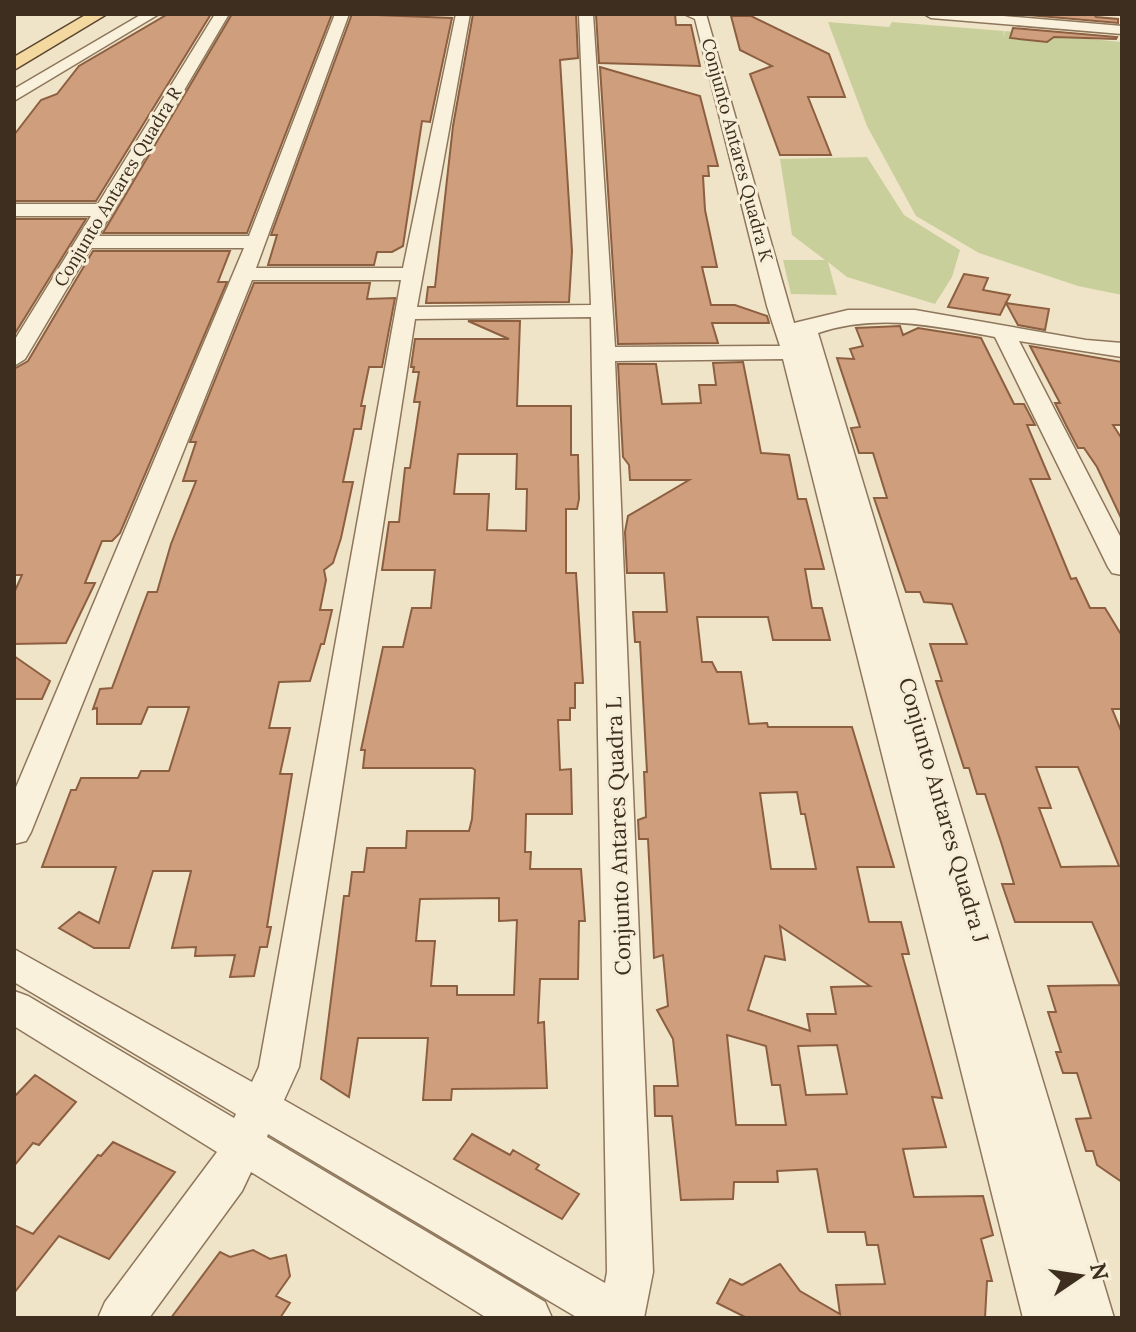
<svg xmlns="http://www.w3.org/2000/svg" width="1136" height="1332" viewBox="0 0 1136 1332" font-family="Lora,serif">
<style>
.green{fill:#c9cf9b}
.building{fill:#cf9f7d;stroke:#8d5f41;stroke-width:2;fill-rule:evenodd}
.lines{fill:none;stroke-linecap:round;stroke-linejoin:round}
.minor-casing{stroke:#8d765c;stroke-width:3}
.major-casing{stroke:#5b4430;stroke-width:3}
.minor{fill:#faf1dc;fill-rule:evenodd}
.major{fill:#f3d9a0;fill-rule:evenodd}
.labels{text-anchor:middle;stroke-width:6;stroke-linejoin:round;paint-order:stroke}
.far-street-label{font-size:18px;fill:#3d2e20;stroke:#f7eed8}
.street-label{font-size:22px;fill:#3d2e20;stroke:#f7eed8}
</style>
<rect width="100%" height="100%" fill="#f0e4c8"/>
<path class="green" d="M828,22L889,27L892,22L1004,31L1003,37L1005,31L1122,42V295L1078,286L979,253L916,216L867,126Z
M867,157L904,215L960,250L952,277L935,304L847,277L828,262L837,295L791,294L783,260H825L792,235L780,159Z"/>
<path class="building" d="M168,14H211L96,201H14V135L41,100L57,94L79,66Z
M232,14H332L247,233H103Z
M352,14L452,18L430,122L422,121L403,246L392,252H377L374,265H268L277,235H271Z
M473,14H576L578,58L560,60L572,251L569,302L426,303L428,287H435L453,126Z
M596,14H675L676,25H691L700,66L599,63Z
M1017,14H1094L1096,17L1118,19V23Z
M731,16H751L829,54L845,97H808L831,155H780L750,74L772,66L740,50Z
M1013,28L1117,37L1116,39L1054,37L1047,42L1010,38Z
M600,67L700,96L718,166H708L709,176H703L705,210L717,267H702L711,305H735L767,316L769,323H712L718,343L618,344Z
M14,219H86L14,335Z
M93,251H230L218,282H227L120,533L112,541H102L85,583H95L66,643L14,644V593L22,575H14V369L28,361Z
M964,274L988,278L983,290L1010,295L1000,315L948,307Z
M254,283H370L367,299L395,298L382,367H369L361,406H365L361,429H354L350,449L343,482H353L341,538L333,563L324,570L326,580L320,610H332L324,644H321L310,681L279,682L269,728H290L280,774H292L267,927H271L267,947H260L254,976L230,977L235,955L195,956L196,947L172,948L191,871H153L129,948H94L59,928L79,912L99,923L116,867H42L71,790H76L81,778H138L141,771H169L189,707H148L141,724H97V708L93,709L100,689L112,688L148,592H157L171,544L196,481H183L196,442H190Z
M1006,303L1049,309L1045,330L1018,325Z
M468,321H520L517,406H571V455H578L579,499L577,509H566V573H576L583,683H575V708H570V720H558L560,770L571,769L572,814H526L525,852H531L530,869H581L585,921H579L578,979H540L538,1023L544,1022L547,1088L452,1089L451,1100H423L428,1038H358L349,1097L321,1079L344,896H349L352,872H364L367,848H406L407,831H469L472,819L475,770L472,768H363L365,750H361L383,647H403L412,608H431L435,570H382L389,522H399L405,468H410L420,402H414L419,372H413L414,367H411L415,339H509ZM458,454H517L516,489H527L526,531L487,530L489,494H454ZM499,898V921L517,920L514,995H457V986H431L435,941H416L420,899Z
M900,326L903,335L918,328L981,338L1014,404H1024L1035,425H1027L1050,479H1030L1071,579L1076,578L1090,608H1105L1122,636V709H1112L1122,733V1182L1097,1165L1093,1151H1086L1076,1119L1091,1118L1077,1073H1063L1056,1052H1061L1048,1012H1056L1048,986L1120,985L1092,922H1015L1002,884H1014L1001,842L985,794H977L969,768H964L936,681H942L930,644H967L952,604L924,602L920,592H906L874,498H887L873,453H859L851,428L860,427L837,358L854,359L850,349L863,346L856,328ZM1036,767H1078L1119,866L1061,867L1039,808H1051Z
M1030,346L1122,362V425H1113L1122,439V520L1097,467L1084,448H1078L1067,427L1055,403H1060Z
M743,362L761,453L789,455L798,499H806L824,569H805L812,608H822L830,640H773L768,617H697L702,662H712L717,672H741L749,724L767,723L768,727H852L894,867H857L869,922H901L909,954H902L942,1098L932,1097L946,1147L903,1149L914,1197L983,1196L993,1235L981,1239L992,1281H987L985,1318H747L717,1303L730,1279L742,1285L780,1264L800,1291L840,1314L836,1285L885,1284L878,1245H867L865,1232H828L817,1169L777,1171L778,1182H734L733,1199L681,1200L672,1116H655L654,1086H678L673,1039L657,1010L668,1006L663,955L654,958L648,839H639L638,820L646,817L644,772H647L640,642H635L633,612H667L664,573H627L625,532L628,516L689,480H630L629,465L623,457L618,364H656L662,404L701,403L699,385H716L713,363ZM797,792L801,814H805L816,869H771L760,793ZM780,926L870,986L831,987L836,1014H807L810,1031L748,1010L765,956L785,960ZM727,1035L766,1046L772,1085H780L786,1125H736ZM837,1045L847,1094L806,1095L798,1046Z
M14,656L50,681L42,699H14Z
M35,1075L76,1102L39,1145L33,1143L14,1166V1097Z
M472,1134L510,1155L513,1150L539,1165L536,1169L579,1194L562,1219L454,1159Z
M113,1142L175,1172L109,1259L59,1236L14,1293V1225L33,1234L98,1155L101,1156Z
M253,1250L270,1259L286,1255L290,1276L276,1296L290,1303L280,1318H171L220,1252L230,1257Z"/>
<g class="lines">
<defs>
<path id="minor" d="M142,14H159L14,101V89Z
M215,14H229L98,236H249L335,14H349L256,268H403L456,14H470L417,307L591,305L579,14H593L615,347L780,346L767,306L695,19L684,14H706L794,323L848,310H915L1086,340L1122,343V357L1019,341L1122,540V575L1112,573L1108,567L995,337C934,326 879,313 818,333L1114,1318H1023L783,359L615,361L653,1272L644,1318H578L268,1134L267,1137L545,1302L552,1318H487L251,1172L242,1191L149,1318H98L105,1302L217,1152L14,1026V991L28,996L234,1118L236,1114L14,982V949L252,1082L259,1067L401,280H252L31,832L26,841L14,844V792L244,248H91L25,359L14,366V341L91,216H14V204H98ZM591,317L607,1272L605,1283L284,1100L299,1067L415,319Z
M924,14H980L1122,26V34L931,18Z"/>
<path id="major" d="M87,14H107L14,70V57Z"/>
</defs>
<use href="#minor" class="minor-casing"/>
<use href="#major" class="major-casing"/>
<use href="#minor" class="minor"/>
<use href="#major" class="major"/>
</g>
<g class="labels">
<g class="far-street-label">
<text transform="translate(737 150) rotate(75)" y="6">Conjunto Antares Quadra K</text>
<text transform="translate(118 187) rotate(-59)" y="6">Conjunto Antares Quadra R</text>
</g>
<g class="street-label">
<text transform="translate(944 810) rotate(74)" y="8">Conjunto Antares Quadra J</text>
<text transform="translate(618 836) rotate(-92)" y="8">Conjunto Antares Quadra L</text>
</g>
</g>
<rect width="1136" height="1332" fill="none" stroke="#3d2e20" stroke-width="32"/>
<g transform="translate(1080 1276) rotate(77)" stroke="#f7eed8" stroke-width="6" paint-order="stroke">
<path d="M0-6L14 30L0 20L-14 30Z" fill="#3d2e20"/>
<text y="-12" font-size="22" font-weight="bold" text-anchor="middle" fill="#3d2e20">N</text>
</g>
</svg>
